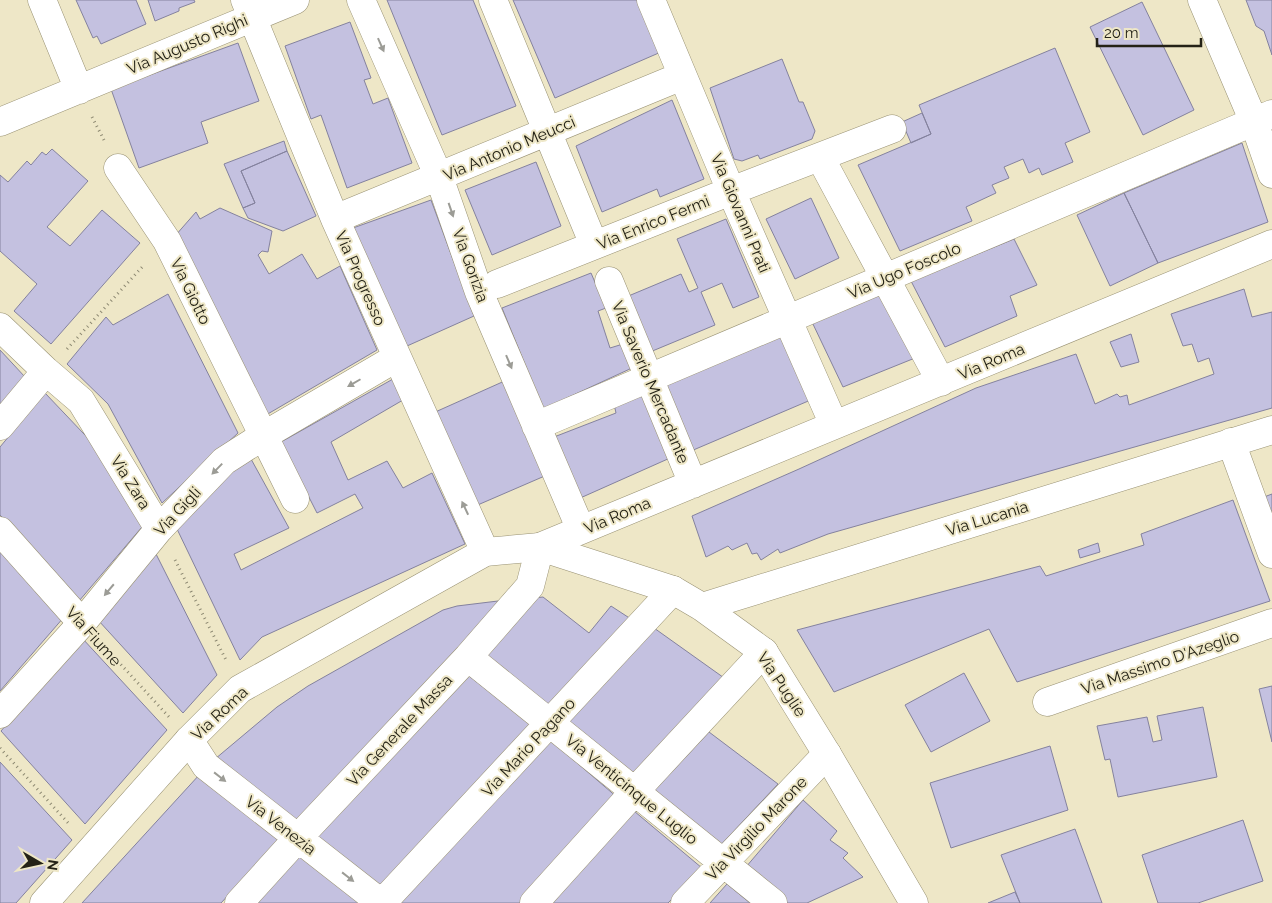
<svg xmlns="http://www.w3.org/2000/svg" width="1272" height="903" viewBox="0 0 1272 903" font-family="Raleway,sans-serif">
<style>
.building{fill:#c4c1e0;stroke:#84829e}
.lines{fill:none;stroke-linecap:round;stroke-linejoin:round}
.minor-casing{stroke:#999274;stroke-width:29}
.tertiary-casing{stroke:#999274;stroke-width:29}
.path{stroke:#8d8972;stroke-width:3;stroke-dasharray:1 4;stroke-linecap:butt}
.minor{stroke:#fff;stroke-width:28}
.tertiary{stroke:#fff;stroke-width:28}
.oneway{fill:#9c9c96}
.labels{text-anchor:middle;stroke-width:4;stroke-linejoin:round;paint-order:stroke}
.street-label{font-size:16px;fill:#242216;stroke:#eee7c7}
</style>
<rect width="100%" height="100%" fill="#eee7c7"/>
<path class="building" d="M76,0H136L146,24L101,44L97,36L93,38Z
M148,0H194L195,2L179,8V11L155,21Z
M387,0H473L516,106L442,135Z
M513,0H638L661,52L555,98Z
M1246,0H1272V55L1264,31L1256,26Z
M1142,2L1194,110L1143,135L1090,27Z
M350,22L371,78L364,80L373,104L388,98L412,163L347,188L321,115L311,119L285,46Z
M238,43L259,101L201,122L208,143L139,168L111,89Z
M1055,48L1090,132L1065,143L1073,162L1042,175L1039,168L1029,173L1023,159L1004,167L1009,178L992,185L996,193L966,207L972,221L900,251L858,165L931,134L919,105Z
M782,59L799,102H803L815,131L812,139L760,159L758,155L742,161L734,159L710,88Z
M672,100L704,179L660,197L657,189L602,212L576,146Z
M922,113L931,134L911,143L902,122Z
M284,141L287,151L241,171L255,203L243,208L224,164Z
M1242,143L1268,222L1158,263L1124,193Z
M52,149L88,181L47,227L70,246L102,210L140,243L51,344L14,311L37,284L0,251V175L8,182L27,161L31,165L42,152L46,155Z
M287,151L316,216L283,231L248,218L243,208L255,203L241,171Z
M536,162L561,226L492,255L465,190Z
M1124,193L1158,263L1110,286L1077,215Z
M811,198L839,258L795,279L766,219Z
M431,200L474,316L407,346L353,228Z
M220,208L272,231L268,252L262,251L258,255L269,274L302,254L317,279L340,266L377,350L266,415L175,236L196,212L200,219Z
M726,219L759,297L733,308L722,283L701,292L715,325L650,352L626,297L681,274L689,292L698,288L677,239Z
M1014,239L1037,285L1010,296L1017,316L945,347L911,281Z
M591,273L606,308L598,311L610,348L623,344L632,368L543,409L502,308Z
M1244,289L1252,317L1272,312V408L828,534L780,553L778,549L761,560L757,553L752,554L747,543L732,550L728,546L706,557L692,516L799,469L976,388L1076,354L1095,404L1117,394L1120,397L1127,395L1129,405L1214,374L1209,358L1198,362L1192,344L1183,346L1171,314Z
M883,293L915,358L843,387L812,322Z
M168,294L238,433L162,503L108,404L67,364L106,317L113,325Z
M782,332L813,399L691,451L662,382Z
M1131,334L1139,362L1121,367L1110,342Z
M0,350L25,377L0,407Z
M393,379L403,400L331,442L348,480L387,461L403,488L432,473L465,544L262,637L240,660L177,529L228,469L251,459L289,528L234,554L241,570L363,508L355,494L317,513L281,442Z
M509,379L547,475L473,507L433,413Z
M640,391L670,458L578,499L554,437L616,413L614,404Z
M45,393L103,454L142,527L79,601L0,515V447Z
M1272,494V518L1264,497Z
M1233,500L1270,601L1017,682L989,629L834,692L797,630L1040,566L1046,576L1144,545L1141,534Z
M1098,543L1100,552L1080,558L1078,550Z
M0,548L64,617L0,691Z
M156,554L217,675L183,713L98,620Z
M543,597L589,633L611,606L634,621L546,710L481,660L534,598Z
M498,601L499,604L296,824L215,759L277,707L308,686L443,610L457,606Z
M654,628L727,680L633,782L563,723Z
M82,638L167,730L85,824L1,731Z
M464,672L532,725L380,886L313,836Z
M964,673L990,721L931,752L905,705Z
M1272,686V742L1259,689Z
M1203,707L1217,777L1118,797L1110,759L1105,760L1097,726L1147,717L1153,742L1162,740L1157,716Z
M709,732L778,784L718,848L650,795Z
M548,738L618,798L522,903H396Z
M1050,746L1068,810L951,848L930,783Z
M0,762L72,840L16,903H0Z
M200,774L281,838L221,903H82Z
M803,800L837,831L830,840L848,853L843,858L863,877L807,903H781L740,874Z
M634,811L702,868L668,903H548Z
M1243,820L1263,881L1198,903H1158L1142,855Z
M1075,829L1102,903H1020L1001,855Z
M298,852L365,903H251Z
M727,884L750,903H710Z
M1015,892L1020,903H988Z"/>
<g class="lines">
<defs>
<path id="minor" d="M42,0L79,90
M245,0L335,219L485,552
M361,0L439,177L479,292L581,530
M493,0L594,245
M651,0L731,191L834,425
M1202,0L1254,122L1272,174
M0,122L295,0
M820,157L941,382
M118,168L167,241L295,499
M335,219L682,76
M609,281L693,484
M497,284L731,191L892,129
M0,327L46,371L81,401L159,529
M0,426L46,371
M536,426L1272,114
M1231,442L1272,554
M0,531L82,623
M468,657L773,903
M1047,702L1272,623
M0,714L82,623L159,529L224,461L263,436L396,358
M189,740L206,766L381,903
M239,903L297,839L468,657L530,586L540,547L1272,244
M382,903L673,590
M534,903L635,791L764,652
M685,903L827,754"/>
<path id="tertiary" d="M702,607L1272,430
M44,903L189,740L240,689L485,552L540,547L673,590L702,607L764,652L827,754L914,903"/>
</defs>
<use href="#minor" class="minor-casing"/>
<use href="#tertiary" class="tertiary-casing"/>
<path class="path" d="M92,117L104,140
M67,349L144,265
M175,560L226,660
M104,646L169,717
M0,748L70,825"/>
<use href="#minor" class="minor"/>
<use href="#tertiary" class="tertiary"/>
</g>
<defs><path id="oneway-solid" d="M-6-.8H1V-3.2L6.5 0L1 3.2V.8H-6Z" transform="scale(1.25)"/></defs>
<g class="oneway">
<use href="#oneway-solid" transform="translate(381 45) rotate(66)"/>
<use href="#oneway-solid" transform="translate(451 210) rotate(71)"/>
<use href="#oneway-solid" transform="translate(509 362) rotate(67)"/>
<use href="#oneway-solid" transform="translate(354 383) rotate(150)"/>
<use href="#oneway-solid" transform="translate(217 469) rotate(134)"/>
<use href="#oneway-solid" transform="translate(465 508) rotate(-115)"/>
<use href="#oneway-solid" transform="translate(109 590) rotate(130)"/>
<use href="#oneway-solid" transform="translate(220 777) rotate(38)"/>
<use href="#oneway-solid" transform="translate(348 877) rotate(38)"/>
</g>
<g class="labels">
<g class="street-label">
<text transform="translate(187 44) rotate(-23)" y="6">Via Augusto Righi</text>
<text transform="translate(509 148) rotate(-23)" y="6">Via Antonio Meucci</text>
<text transform="translate(741 213) rotate(67)" y="6">Via Giovanni Prati</text>
<text transform="translate(653 222) rotate(-22)" y="6">Via Enrico Fermi</text>
<text transform="translate(471 265) rotate(70)" y="6">Via Gorizia</text>
<text transform="translate(904 270) rotate(-23)" y="6">Via Ugo Foscolo</text>
<text transform="translate(361 278) rotate(66)" y="6">Via Progresso</text>
<text transform="translate(191 291) rotate(64)" y="6">Via Giotto</text>
<text transform="translate(991 361) rotate(-23)" y="6">Via Roma</text>
<text transform="translate(651 382) rotate(67)" y="6">Via Saverio Mercadante</text>
<text transform="translate(131 482) rotate(58)" y="6">Via Zara</text>
<text transform="translate(177 511) rotate(-47)" y="6">Via Gigli</text>
<text transform="translate(617 515) rotate(-23)" y="6">Via Roma</text>
<text transform="translate(987 518) rotate(-17)" y="6">Via Lucania</text>
<text transform="translate(94 636) rotate(48)" y="6">Via Fiume</text>
<text transform="translate(1160 662) rotate(-19)" y="6">Via Massimo D'Azeglio</text>
<text transform="translate(782 684) rotate(56)" y="6">Via Puglie</text>
<text transform="translate(219 713) rotate(-43)" y="6">Via Roma</text>
<text transform="translate(399 730) rotate(-47)" y="6">Via Generale Massa</text>
<text transform="translate(528 747) rotate(-47)" y="6">Via Mario Pagano</text>
<text transform="translate(632 789) rotate(39)" y="6">Via Venticinque Luglio</text>
<text transform="translate(281 825) rotate(38)" y="6">Via Venezia</text>
<text transform="translate(756 828) rotate(-46)" y="6">Via Virgilio Marone</text>
</g>
</g>
<g transform="translate(40 863) rotate(99)" stroke="#eee7c7" stroke-width="4" paint-order="stroke">
<path d="M0-4L9 19L0 12L-9 19Z" fill="#242216"/>
<text y="-8" font-size="14" font-weight="bold" text-anchor="middle" fill="#242216">N</text>
</g>
<path d="M1097 38v8h104v-8" fill="none" stroke="#242216" stroke-width="2.5"/>
<text x="1104" y="38" font-size="15" fill="#242216" stroke="#eee7c7" stroke-width="4" paint-order="stroke">20 m</text>
</svg>
